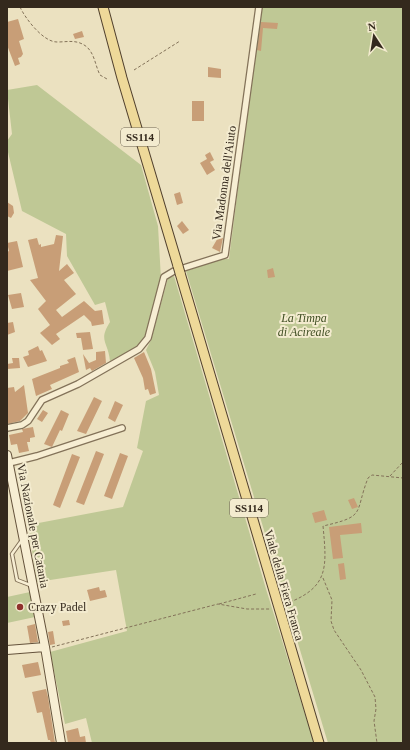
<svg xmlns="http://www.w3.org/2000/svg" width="410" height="750" viewBox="0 0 410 750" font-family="Georgia,serif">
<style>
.green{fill:#bfc895}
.building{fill:#c89e77}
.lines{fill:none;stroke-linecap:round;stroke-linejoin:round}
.lane-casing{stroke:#837259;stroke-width:4.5}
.street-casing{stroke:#837259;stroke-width:8}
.secondary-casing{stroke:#65533c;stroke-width:10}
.primary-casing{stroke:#51402d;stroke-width:11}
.path{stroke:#837259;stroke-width:1;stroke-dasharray:3 2;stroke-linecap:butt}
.lane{stroke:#f7eed3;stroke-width:2.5}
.street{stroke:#f7eed3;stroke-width:5.5}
.secondary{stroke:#f7eed3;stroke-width:8}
.primary{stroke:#eed999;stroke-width:9}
.primary-bridge-casing{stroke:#51402d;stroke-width:11;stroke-linecap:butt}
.primary-bridge{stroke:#eed999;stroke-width:9}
.poi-dot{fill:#8f322c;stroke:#f3ebcf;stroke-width:1.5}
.labels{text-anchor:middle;stroke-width:4;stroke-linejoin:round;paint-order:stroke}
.shield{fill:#f3ebcf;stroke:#6d6352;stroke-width:1}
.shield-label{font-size:11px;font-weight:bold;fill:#34291d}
.street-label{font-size:12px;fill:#34291d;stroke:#f3ebcf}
.park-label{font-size:12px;font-style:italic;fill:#414f24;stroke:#f3ebcf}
.poi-label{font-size:12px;fill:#34291d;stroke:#f3ebcf;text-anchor:start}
</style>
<rect width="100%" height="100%" fill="#ebe1c0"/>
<path class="green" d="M261,7H403V743H328L186,271L221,259H229Z
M37,85L141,165L158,226L161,279L146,337L137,347L110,361C108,341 98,341 110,322L105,302L95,305L67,256L66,234L22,211L7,148V141L12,134L7,90Z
M174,276L266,589L314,743H92L86,718L65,724L50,652L127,631L116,570L37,582L28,525L123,507L143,451L137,448L146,401L159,395L155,372L146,350L151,340L168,278Z
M30,592L35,617L7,623V597Z"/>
<path class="building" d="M18,19L24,39L19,41L23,54L21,57L18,58L20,64L15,66L7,45V22Z
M261,22L278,23L277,29L263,28L261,51L257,50Z
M82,31L84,37L75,39L73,34Z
M208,67L221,69V78L208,77Z
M192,101H204V121H192Z
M210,152L214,160L210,162L215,170L207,175L200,163L207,159L205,155Z
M180,192L183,203L177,205L174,194Z
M7,202L13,206L14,213L11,218L7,216Z
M182,221L189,230L183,234L177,226Z
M56,235L63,236L59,271L67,264L74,273L64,280L76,294L56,310L62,317L84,301L95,311L102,310L104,324L92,326L91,322L84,315L56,334L60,339L52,345L40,333L50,325L38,309L46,301L30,280L38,278L28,240L37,238L39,245L41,244V247L54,244Z
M219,236L223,238L220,252L212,248Z
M17,241L23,267L7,271V252L9,251L7,243Z
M273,268L275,277L268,278L267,270Z
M21,293L24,307L12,309L8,295Z
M13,322L15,332L7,335V323Z
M90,332L93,349L83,350L81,338H77L76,333Z
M38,346L40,351L42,350L47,361L28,367L23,357L29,355L28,351Z
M105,351L106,363L92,371L90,368L86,370L83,354L89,363L96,360V352Z
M144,352L151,369L156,393L150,395L148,389L145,390L143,378L134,358Z
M75,357L79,372L50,385L52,389L36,396L32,379L60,368V366L69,363L67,360Z
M12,358H19L20,368L7,369V364L13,363Z
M24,385L28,413L20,421L7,424V388L14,387L15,392Z
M94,397L102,401L86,434L77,431Z
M115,401L123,405L115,422L108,418Z
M43,410L48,413L42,422L37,419Z
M61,410L69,414L62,431L60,430L52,447L44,444Z
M33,427L35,437L30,438V442H27L29,451L19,453L17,444L11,445L9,435L23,432L22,429Z
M96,451L104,454L84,505L76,502Z
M120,453L128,456L112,499L104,496Z
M72,454L80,457L60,508L53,505Z
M354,498L358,507L352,509L348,500Z
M324,510L327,520L315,523L312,513Z
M361,523L362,533L340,535L343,558L333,559L329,527Z
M344,563L346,579L340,580L338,564Z
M99,587L100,591L105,590L107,597L90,601L87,590Z
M69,620L70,625L63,626L62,621Z
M35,624L38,642L30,643L27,626Z
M53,631L55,644L50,645L48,632Z
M38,662L41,675L25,678L22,665Z
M46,689L48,697L55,743H51L50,740H48L42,712L37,713L32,692Z
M78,728L80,737L85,736L86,743H68L66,731Z"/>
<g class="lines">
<defs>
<path id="lane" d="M22,540L12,554L17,580L30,585"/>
<path id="street" d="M7,428L22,425L28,421L42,400L78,384L139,349L148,338L164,277L174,271L225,255L259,7
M9,463L37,456L122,428"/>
<path id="secondary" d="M7,455L45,647L61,743
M7,650L45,647"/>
<path id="primary" d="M103,7L122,78L178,266
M180,273L319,743"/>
</defs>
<use href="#lane" class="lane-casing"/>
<use href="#street" class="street-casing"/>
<use href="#secondary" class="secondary-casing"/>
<use href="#primary" class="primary-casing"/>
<path class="path" d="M20,7C25,18 43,42 57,42C68,42 77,39 87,47C95,55 95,65 100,75L107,79
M134,70L180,41
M390,476L403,462
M323,578L332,600L331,621L334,630L361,670L375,697L376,709L374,721L377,743
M219,604L256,594
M285,604C329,588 327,568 323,526C367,516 354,514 368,478L372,475L403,478
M52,647L218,604L247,609H271"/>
<use href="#lane" class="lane"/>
<use href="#street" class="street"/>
<use href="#secondary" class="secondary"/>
<use href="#primary" class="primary"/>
<defs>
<path id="primary-bridge" d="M178,266L180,273"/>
</defs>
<use href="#primary-bridge" class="primary-bridge-casing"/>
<use href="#primary-bridge" class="primary-bridge"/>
</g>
<circle class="poi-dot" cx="20" cy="607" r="4"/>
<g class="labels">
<g class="shield">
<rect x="121" y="128" width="38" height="18" rx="3"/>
<rect x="230" y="499" width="38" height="18" rx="3"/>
</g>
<g class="shield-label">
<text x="140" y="141">SS114</text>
<text x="249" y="512">SS114</text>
</g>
<g class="street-label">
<text transform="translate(224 183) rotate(-82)" y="4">Via Madonna dell'Aiuto</text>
<text transform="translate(33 526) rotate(79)" y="4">Via Nazionale per Catania</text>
<text transform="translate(284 585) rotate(74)" y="4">Viale della Fiera Franca</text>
</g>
<g class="park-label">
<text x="304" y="322">La Timpa<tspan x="304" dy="14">di Acireale</tspan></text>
</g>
<g class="poi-label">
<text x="28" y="611">Crazy Padel</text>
</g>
</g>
<rect width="410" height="750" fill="none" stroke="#34291d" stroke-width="16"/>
<g transform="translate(374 36) rotate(348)" stroke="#f3ebcf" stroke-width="3" paint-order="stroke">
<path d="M0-3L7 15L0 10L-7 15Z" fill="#34291d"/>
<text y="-6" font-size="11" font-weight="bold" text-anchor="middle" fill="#34291d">N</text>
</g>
</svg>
